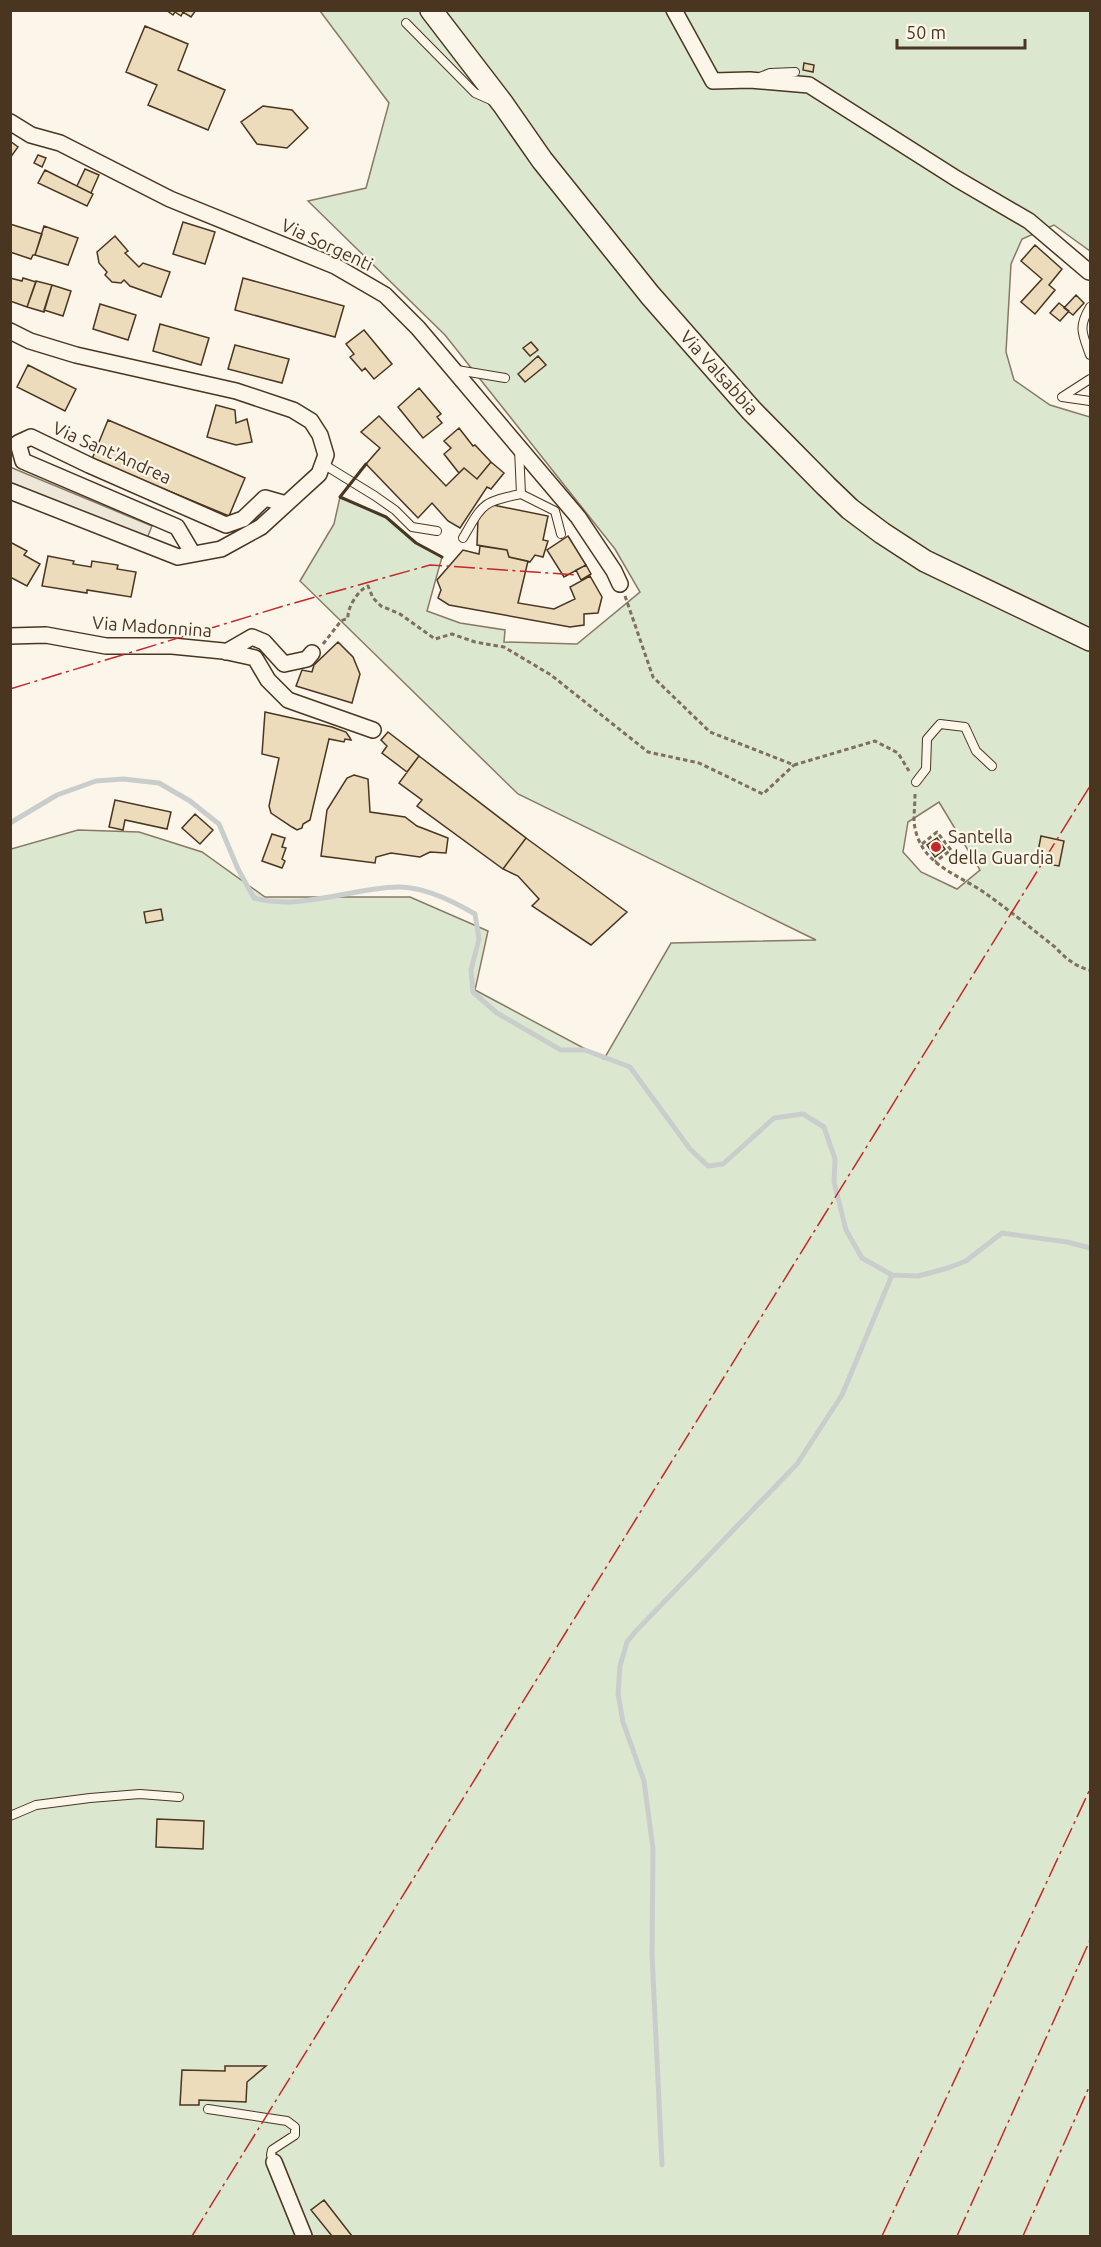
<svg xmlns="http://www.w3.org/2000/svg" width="1101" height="2247" viewBox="0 0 1101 2247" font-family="Ubuntu,sans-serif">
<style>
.green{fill:#dce7d0;stroke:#887966;stroke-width:1.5;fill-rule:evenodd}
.parking{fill:#ede7d9;stroke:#887966;stroke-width:1.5}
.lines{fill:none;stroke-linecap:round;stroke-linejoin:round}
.stream{stroke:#c9cecd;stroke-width:5}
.building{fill:#ecdcbc;stroke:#4a3520;stroke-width:1.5}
.service-casing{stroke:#4a3520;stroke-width:10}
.minor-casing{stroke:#4a3520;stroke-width:18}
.secondary-casing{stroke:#4a3520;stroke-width:24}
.path{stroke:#7f6f5c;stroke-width:3;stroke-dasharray:4.5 3;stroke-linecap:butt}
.service{stroke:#fbf6e9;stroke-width:8}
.minor{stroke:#fbf6e9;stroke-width:15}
.secondary{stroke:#fbf6e9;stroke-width:21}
.wall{stroke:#4a3520;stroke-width:3}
.power{stroke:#c62828;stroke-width:1.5;stroke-dasharray:21 4.5 3 4.5;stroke-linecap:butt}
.poi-dot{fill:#c62828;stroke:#fbf6e9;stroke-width:2}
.labels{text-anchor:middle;stroke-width:4.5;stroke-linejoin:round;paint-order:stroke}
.street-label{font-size:18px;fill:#4a3520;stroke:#fbf6e9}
.poi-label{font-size:18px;fill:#4a3520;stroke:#fbf6e9;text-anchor:start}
</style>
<rect width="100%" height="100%" fill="#fbf6e9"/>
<path class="green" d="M320,11H1090V251L1054,225L1022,239L1011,264L1006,352L1014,380L1050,405L1090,417V2236H11V849L78,830L139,832L202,852L265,897H410L488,931L475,990L604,1059L671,943L816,940L518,794L300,581L334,524L340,497L386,517L416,543L442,557L427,611L460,623L505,630L504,642L577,644L640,592L615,549L445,335L308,201L366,188L389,103ZM939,802L980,870L957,889L921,872L903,852L908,822Z"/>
<path class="parking" d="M10,467L152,526L146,541L11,484Z"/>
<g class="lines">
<path class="stream" d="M10,823L57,795L96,781L123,779L159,783L190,801L219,824L238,869L254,898C298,911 352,888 397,887C424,886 453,901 475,914L479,939L471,970L473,992L497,1013L561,1050H585L630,1067L690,1149L708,1166L723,1164L774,1118L803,1114L824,1127L835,1159L834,1182L846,1230L862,1258L892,1275L918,1276L948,1268L966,1261L1002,1233L1067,1242L1090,1248
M662,2165L652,1954L653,1849L644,1781L623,1722L618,1694L620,1666L627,1642L635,1632L797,1464L842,1395L892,1275"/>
</g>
<path class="building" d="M166,10H196L191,17L183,12L181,16L175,12L173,15Z
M145,26L188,44L178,70L225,90L208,130L148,105L157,85L126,72Z
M804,63L814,65L813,72L803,70Z
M263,106L292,110L308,128L287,148L257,144L241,122Z
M10,141L18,147L10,158Z
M38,155L46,158L42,167L34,163Z
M85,169L99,175L91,193L77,186Z
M45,170L93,194L87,206L38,183Z
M183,222L215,232L205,264L173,254Z
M10,224L42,234L35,255H33L31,259L10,252Z
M44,226L78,238L68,265L35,255Z
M115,236L128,251L125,253L139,267L143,263L170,272L161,297L130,286L124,280L121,283L112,282L105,275L107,272L99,263L97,252Z
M1035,245L1062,269L1049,285L1055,290L1035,314L1021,302L1042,279L1021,261Z
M10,278L22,281L23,278L36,282L27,307L10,301Z
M243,278L344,306L335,337L235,310Z
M36,281L52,285L44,312L27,307Z
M52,285L71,291L63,316L44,310Z
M1076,295L1084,303L1073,315L1064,308Z
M1059,303L1069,311L1060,321L1050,313Z
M100,304L136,315L128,340L93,329Z
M160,324L209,338L201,365L153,351Z
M364,330L392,364L374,379L365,368L362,371L350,357L354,354L346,344Z
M531,342L538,350L530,356L523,348Z
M235,345L289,359L282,383L228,369Z
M538,356L546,365L525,382L518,374Z
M28,365L76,389L65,411L17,387Z
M419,388L441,414L437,417L442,423L423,438L398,407Z
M216,405L235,410L236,423L247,419L252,442L236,445L207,437Z
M379,416L446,486L464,468L477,479L491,462L504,473L491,489L487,487L460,528L448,521L432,503L418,518L366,464L380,448L361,432Z
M108,420L245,478L229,516L92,459Z
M459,428L473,446L475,445L491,462L477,479L464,468L459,473L444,454L451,448L444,441Z
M493,505L548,516L543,540L548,541L543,557L535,555L530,562L509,557L507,550L477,545L478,518L485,509Z
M568,536L586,565L564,577L547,550Z
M10,542L27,551L24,555L40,564L27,586L10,577Z
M480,546L507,550L509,557L528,561L518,603L554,609L575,599L570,587L590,576L602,597L598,613L584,614V625L570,627L449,605L438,598L441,590L437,580L463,550L479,554Z
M48,556L74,561L73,564L91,567L92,561L118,565L117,569L136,572L131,597L87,590V593L42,586Z
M586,565L591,574L581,580L576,570Z
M338,642L353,657L360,674L352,703L296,686L302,670L312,672L314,665Z
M265,712L332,727L346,732L350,738L351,740L345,739L344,742L329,739L310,820L303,824L302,828L297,830L292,827L271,813L269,806L279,758L262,754Z
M388,732L419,756L407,772L382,753L387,746L381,740Z
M419,756L526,838L503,869L417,806L422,800L399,783Z
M354,775L368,779L370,812L405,817L417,826L448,838L446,853L430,852L420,857L391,853L376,857L375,863L321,856L327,810L347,778Z
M115,800L171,812L167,829L125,820L123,830L109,827Z
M195,814L213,830L200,844L182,828Z
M272,834L285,838L282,847L286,848L282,859L285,861L282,868L262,861Z
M1041,836L1064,841L1059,866L1036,862Z
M526,838L627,912L591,945L532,906L539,899L518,876L503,869Z
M937,838L945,849L935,857L927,845Z
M161,909L163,920L146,923L144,912Z
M157,1819L204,1821L203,1849L156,1847Z
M225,2066H266L247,2082L246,2102L199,2100V2105H180L182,2070L225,2071Z
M324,2200L352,2236H332L311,2210Z"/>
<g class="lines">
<defs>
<path id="service" d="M406,23L475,93L493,101
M760,77L770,73L795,72
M1090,307C1078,327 1082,333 1090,355
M457,370L505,378
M1090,379L1062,397L1090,401
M519,449L521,494L555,511L561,534
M323,464L375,496L395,510L412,527L437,531
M463,538C483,504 481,502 521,494
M916,782L926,769L927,739L940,724L965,727L976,751L992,766
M10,1816L36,1805L90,1798L140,1794L179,1797
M208,2109L287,2121L295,2127V2135L272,2150L271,2155L274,2162"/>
<path id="minor" d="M674,10L713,81L750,80L809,85L957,179L1029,221L1089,272
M10,122L31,135L60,143L170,199L335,266L385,295L418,328L578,517L614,571L620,584
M10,331L30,341L76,355L236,391L293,410L311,421L320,435L326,455L319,474L261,527L221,549L178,557L10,491
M193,554L177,527L23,461L18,443L31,437L89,465L226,525L243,519L265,498L286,504
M10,636L46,635L106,646H172L223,651L255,658L268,680L288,700L373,730
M226,652L252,637L264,642L284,664L307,659L312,653
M274,2162L304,2236"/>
<path id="secondary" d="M431,10L503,104L542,160L650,295L751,410L826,486L850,509L882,533L925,561L1090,640"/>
</defs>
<use href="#service" class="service-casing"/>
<use href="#minor" class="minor-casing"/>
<use href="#secondary" class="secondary-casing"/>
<path class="path" d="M625,596L653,677L710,732L794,765L875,741L898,753L909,771
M323,644L341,621L348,618C347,608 358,590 368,586L373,598L381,606L400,614L435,639L452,634L475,642L504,647L551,675L648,752L699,763L763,794L794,765
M915,794C915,803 914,812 914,821C918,864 956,873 985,893C1009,910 1032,929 1055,947C1065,958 1076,967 1090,970
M922,844L937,832L951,850L935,862"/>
<use href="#service" class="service"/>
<use href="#minor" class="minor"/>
<use href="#secondary" class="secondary"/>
<path class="wall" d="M366,464L340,497L386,517L416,543L442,557"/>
<path class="power" d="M10,689L287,605L430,565L578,575
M192,2236L1090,786
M882,2236L1090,1789
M957,2236L1090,1940
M1023,2236L1090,2085"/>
</g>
<circle class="poi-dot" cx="936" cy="847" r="6"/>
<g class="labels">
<g class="street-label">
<text transform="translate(327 245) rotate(25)" y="6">Via Sorgenti</text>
<text transform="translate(719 373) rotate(48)" y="6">Via Valsabbia</text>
<text transform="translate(112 453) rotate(24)" y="6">Via Sant'Andrea</text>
<text transform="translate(152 627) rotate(4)" y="6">Via Madonnina</text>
</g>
<g class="poi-label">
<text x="948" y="843">Santella<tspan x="948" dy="21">della Guardia</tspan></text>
</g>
</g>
<rect width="1101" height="2247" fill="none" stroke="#4a3520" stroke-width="24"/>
<path d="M897 39v9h128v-9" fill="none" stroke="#4a3520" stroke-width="3"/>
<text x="906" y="39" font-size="18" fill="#4a3520" stroke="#fbf6e9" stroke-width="4.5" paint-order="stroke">50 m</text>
</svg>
